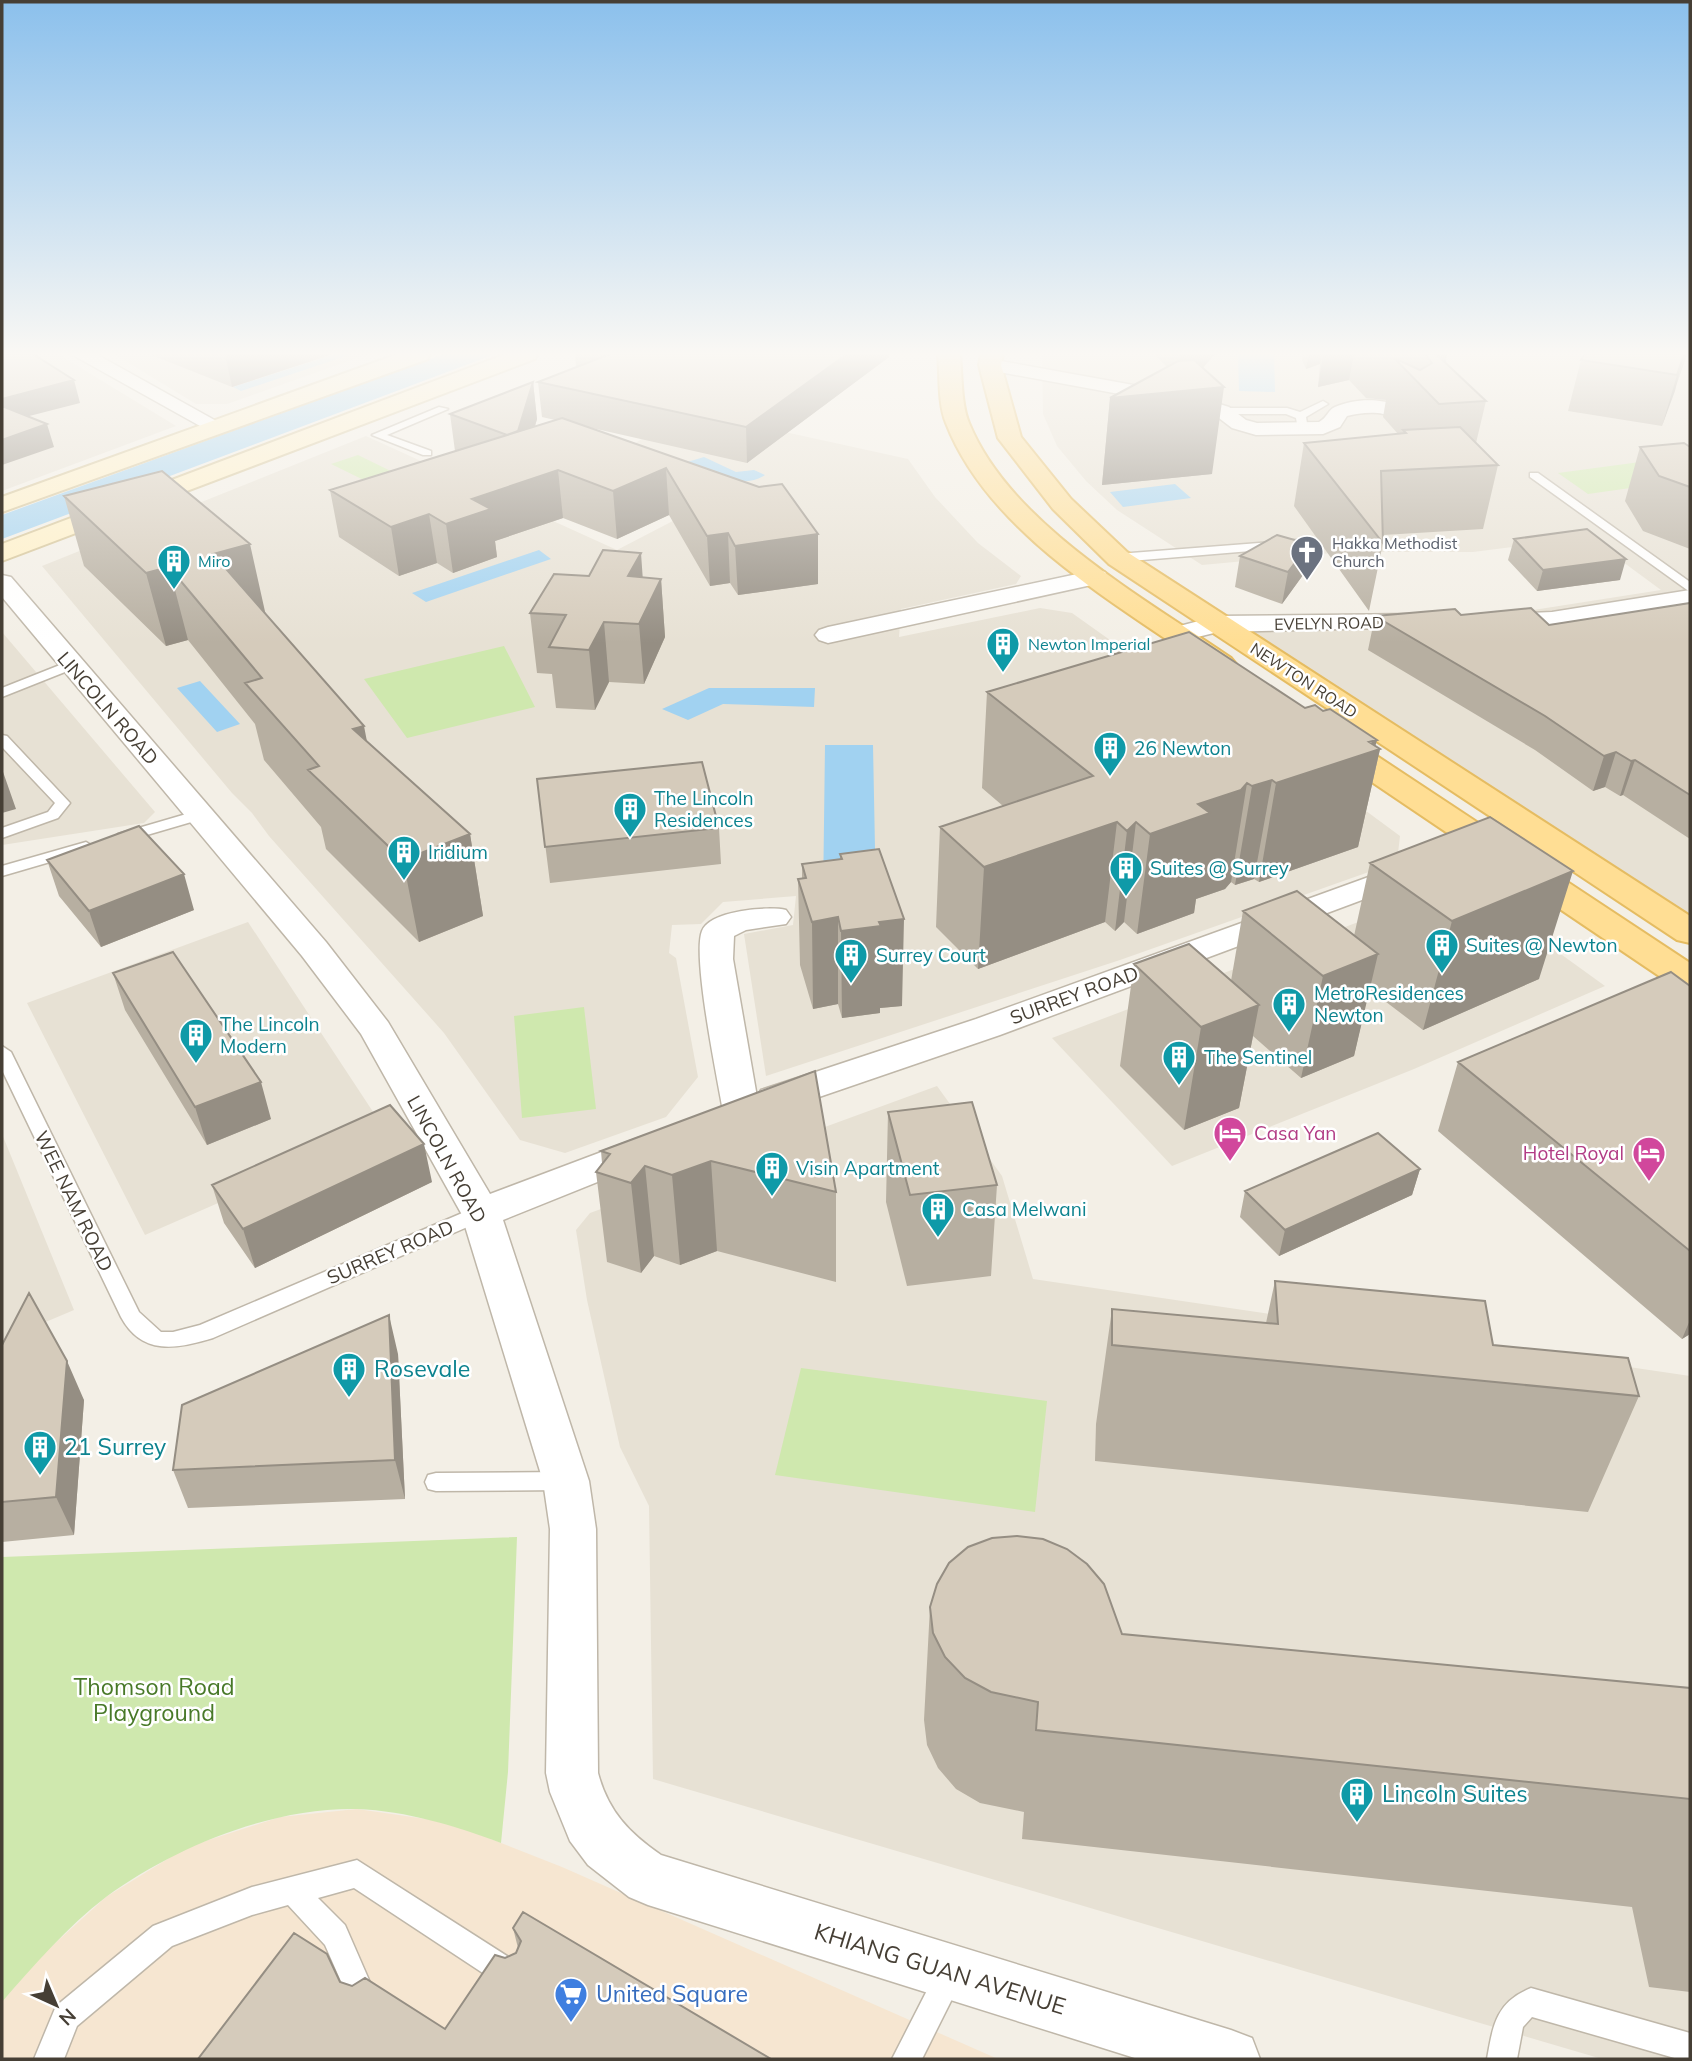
<svg xmlns="http://www.w3.org/2000/svg" width="1692" height="2061" viewBox="0 0 1692 2061" font-family="Mulish,sans-serif">
<style>
.residential{fill:#e7e1d4}
.commercial{fill:#f6e6d1}
.green{fill:#cfe8ae}
.water{fill:#a1d2f1}
.lines{fill:none;stroke-linecap:round;stroke-linejoin:round}
.lane-casing{stroke:#bfb7a9;stroke-width:3}
.street-casing{stroke:#bfb7a9;stroke-width:3}
.secondary-casing{stroke:#d4c395;stroke-width:4}
.primary-casing{stroke:#e5bc62;stroke-width:4}
.lane{fill:#fff;fill-rule:evenodd}
.street{fill:#fff;fill-rule:evenodd}
.secondary{fill:#fff0c5;fill-rule:evenodd}
.primary{fill:#ffde94;fill-rule:evenodd}
.wall{fill:#b7afa1}
.shaded-wall{fill:#958e83}
.building{fill:#d5cbbb;stroke:#958e83;stroke-width:2}
.labels{text-anchor:middle;stroke-width:5;stroke-linejoin:round;paint-order:stroke}
.far-worship-label{font-size:16px;fill:#5b616d;stroke:#fff;text-anchor:start}
.far-culture-label{font-size:16px;fill:#0d838f;stroke:#fff;text-anchor:start}
.far-street-label{font-size:16px;fill:#463f35;stroke:#fff}
.street-label{font-size:19px;fill:#463f35;stroke:#fff}
.culture-label{font-size:19px;fill:#0d838f;stroke:#fff;text-anchor:start}
.hotel-label{font-size:19px;fill:#b23c85;stroke:#fff;text-anchor:start}
.near-culture-label{font-size:23px;fill:#0d838f;stroke:#fff;text-anchor:start}
.near-park-label{font-size:23px;fill:#487928;stroke:#fff}
.near-street-label{font-size:23px;fill:#463f35;stroke:#fff}
.near-shop-label{font-size:23px;fill:#366cbe;stroke:#fff;text-anchor:start}
</style>
<rect width="100%" height="100%" fill="#f3efe6"/>
<path class="residential" d="M2,354H58L176,426L2,491Z
M114,354H368L227,404H196Z
M1042,354H1625L1634,365L1690,359V921L1240,632L1527,611L1661,590L1589,537L1473,552H1343L1202,565L1117,510L1086,481L1057,446L1043,414Z
M685,410L908,459L935,497L978,543L1021,576L1016,584L901,609L899,637L1040,608L1072,613L1304,778L1316,774L1400,836L1397,862L1120,960L766,1076L744,934L793,925L796,896L723,902L701,924L672,925L669,953L676,958L698,1077L666,1117L565,1153L520,1140L444,1033L269,836L252,813L232,793L42,566L366,436L617,550L719,497L613,458Z
M2,632L155,812L144,823L2,845Z
M1432,894L1490,903L1605,986L1414,1069L1172,1166L1052,1038Z
M248,922L385,1130L145,1235L27,1003Z
M937,1086L1002,1176L1033,1279L1690,1376V2059H1602L653,1779L649,1506L620,1447L587,1300L576,1230L590,1213Z
M2,1134L74,1310L22,1332L2,1371Z"/>
<path class="commercial" d="M357,1809L433,1820L466,1829L562,1867L998,2059H2V2002L41,1956L106,1897L187,1847L280,1817Z"/>
<path class="green" d="M358,455L403,477L376,486L331,464Z
M1655,460L1687,480L1588,494L1558,473Z
M504,646L535,707L407,738L364,679Z
M584,1007L596,1109L522,1118L514,1016Z
M801,1368L1047,1401L1035,1512L775,1475Z
M517,1537L508,1772L501,1843C456,1826 407,1811 357,1809C272,1807 174,1847 106,1897C67,1927 34,1965 2,2002V1557Z"/>
<path class="water" d="M335,354H352L241,391L233,387Z
M444,354H495L2,539V515Z
M1274,354L1275,392L1239,391L1238,354Z
M704,457L736,472L754,470L765,475C741,491 710,472 684,463Z
M1175,484L1191,498L1123,507L1110,492Z
M539,550L551,559L426,602L412,593Z
M200,681L240,724L217,732L177,688Z
M709,688H815L814,707L723,704L688,720L662,709Z
M825,745H873L876,900H823Z"/>
<g class="lines">
<defs>
<path id="lane" d="M1323,401L1328,404L1306,417L1308,430L1303,433L1298,430L1296,418L1286,414H1222L1217,411L1222,408H1287L1300,412Z
M439,407L448,409L387,435L431,451V455H423L372,435Z
M1530,473H1538L1690,582V592L1530,477Z
M1309,539L1315,543L1313,546L1118,562L1112,558L1118,554Z
M70,661L75,662V668L2,697V688Z
M2,735L7,736L70,803L58,818L2,838V828L48,812L55,803L2,747Z
M200,810L208,815L205,818L123,842L115,837L118,834Z
M86,842L94,847L91,850L2,876V866Z
M2,1046L11,1052L139,1312L161,1332H173L200,1325L474,1208H488L491,1213L488,1218L213,1338C177,1349 142,1356 121,1317L2,1070Z
M566,1472L574,1474L577,1481L574,1488L566,1490L436,1491L428,1489L425,1482L428,1475L436,1473Z
M357,1860L518,1963L522,1973L518,1983L508,1987L498,1983L354,1888L318,1898L345,1925L379,2003L375,2013L365,2017L355,2013L325,1945L288,1905L252,1915L172,1946L77,2026L64,2059H34L56,2006L153,1926L252,1887Z
M950,1961L960,1965L964,1975L922,2059H892L940,1965Z
M1531,1988L1690,2033V2059H1678L1532,2017L1523,2027L1517,2059H1487C1493,2025 1496,2002 1531,1988Z"/>
<path id="street" d="M71,354H96L227,427L216,433L209,431Z
M990,359L1194,396L1229,407L1246,420L1257,423L1319,422C1327,418 1328,410 1335,407C1360,396 1401,397 1417,421L1407,427C1399,425 1399,422 1393,418C1381,410 1360,413 1347,416L1340,427L1323,434L1256,435L1232,428L1215,415L1190,407L983,369L980,365Z
M1096,570L1105,572L1108,577L1105,582L828,643L819,640L815,635L819,630L828,627Z
M2,575L11,577L326,942L388,1022L490,1194L644,1136L657,1140L663,1149L657,1158L503,1220L589,1481L596,1529L598,1773C608,1811 629,1833 661,1855L1231,2030L1252,2038L1260,2059H1138L648,1905L629,1897L588,1865L570,1841L550,1792L546,1773L550,1529L543,1481L461,1213L361,1034L302,956L2,597Z
M1690,590V605C1634,615 1542,639 1488,625L1484,620L1488,615L1552,612Z
M1420,614L1429,617L1433,622L1429,627L1218,632L1177,642L1168,639L1164,634L1168,629L1218,616Z
M1410,862L1421,864L1426,871L1421,878L1000,1035L787,1108L774,1111L761,1108L758,1103L759,1111L754,1120L741,1123L728,1120L723,1111C717,1077 692,956 702,931C710,910 769,906 786,910L791,917L786,924L746,930L734,936L733,959L757,1097L761,1090L976,1019Z"/>
<path id="secondary" d="M398,354H430L428,359L2,512V497Z
M506,354H537L535,359L2,561V544Z"/>
<path id="primary" d="M938,354H960C962,375 961,404 969,423C1010,524 1144,598 1231,658L1236,664L1231,670L1221,673L1211,670C1118,604 989,534 946,423C938,404 940,375 938,354Z
M981,354H1003L1001,365L1021,437L1071,499L1127,552L1690,916V943L1677,940L1109,564L1053,509L998,438L979,365Z
M1331,731L1342,733L1690,963V992L1677,988L1320,747L1315,740L1320,733Z"/>
</defs>
<use href="#lane" class="lane-casing"/>
<use href="#street" class="street-casing"/>
<use href="#secondary" class="secondary-casing"/>
<use href="#primary" class="primary-casing"/>
<use href="#lane" class="lane"/>
<use href="#street" class="street"/>
<use href="#secondary" class="secondary"/>
<use href="#primary" class="primary"/>
</g>
<path class="wall" d="M149,354H333L232,387Z
M575,354H889V357L747,463L592,428L818,534V584L738,595L730,583L710,586L669,515L617,539L563,518L495,541L497,557L453,573L437,563L399,576L339,537L330,490L455,451L450,414L533,382L537,419L535,426L555,420L542,417L538,382L576,367Z
M1154,354H1215L1203,368L1212,474L1102,485L1110,398L1167,367Z
M1303,354H1447L1446,363L1486,401L1476,443L1498,465L1483,529L1383,535V543L1369,611L1294,506L1304,443L1398,434L1383,417L1386,400L1366,398L1349,380L1318,387L1320,364L1306,369L1302,360Z
M1584,354H1687L1662,426L1568,411L1581,360Z
M1640,447H1690V549L1643,531L1625,501Z
M64,496L265,614L367,742L470,834L483,916L419,942L326,849L321,827L264,760L255,724L188,640L166,646L84,566Z
M1514,539L1620,580L1537,591L1508,560Z
M1240,556L1303,575L1282,604L1235,587Z
M589,576L661,579L665,637L644,684L609,682L595,710L556,708L552,674L537,673L530,613Z
M1690,603V839L1623,795L1620,796L1605,787L1593,791L1535,750L1368,650L1375,616L1461,615L1549,625Z
M987,692L1305,708L1380,749L1358,847L1259,882L1254,879L1235,885L1231,882L1225,889L1196,899L1194,913L1137,934L1124,922L1115,931L1105,922L978,969L936,927L940,827L1003,806L982,788Z
M537,779L719,828L721,864L550,883Z
M840,854L902,1006L880,1008V1013L842,1018L838,1004L813,1009L800,965L798,879L802,878V864L840,859Z
M47,860L194,910L101,947L59,896Z
M1370,863L1539,979L1423,1030L1369,989L1354,1056L1301,1078L1253,1036L1239,1108L1184,1130L1120,1066L1134,964L1231,981L1243,911L1354,936Z
M113,973L271,1119L207,1145L125,1010Z
M1690,986V1334L1682,1339L1438,1131L1458,1062Z
M815,1071L836,1192V1282L717,1251L680,1265L654,1256L641,1273L607,1262L596,1172L602,1163L601,1151Z
M888,1112L997,1185L991,1276L907,1286L886,1202Z
M1420,1169L1412,1195L1279,1256L1240,1217L1245,1191Z
M432,1182L255,1268L224,1223L212,1185Z
M1275,1281L1493,1345L1639,1396L1588,1512L1095,1461L1096,1424L1112,1309L1266,1323Z
M2,1345L84,1400L74,1535L2,1542Z
M398,1354L405,1499L188,1508L173,1470Z
M930,1607L1122,1634L1690,1688V1992L1649,1987L1632,1907L1022,1839L1024,1812L980,1803L956,1789L938,1768L927,1745L924,1720Z
M513,1928L771,2059H198L445,2029L505,1958L516,1953L518,1948Z"/>
<path class="shaded-wall" d="M225,354H333L232,387Z
M847,354H889V357L747,463L746,427Z
M1180,354H1215L1197,374L1178,376Z
M1309,354H1322L1320,364L1306,369Z
M1323,354H1354L1349,380L1318,387Z
M1425,354H1447L1441,383L1432,363Z
M1684,354L1675,391L1662,426L1677,375Z
M1686,354H1687L1675,389Z
M74,380L80,403L2,423V399Z
M533,382L537,419L520,476L516,438Z
M1224,387L1212,474L1102,485L1110,398Z
M47,424L54,447L2,465V440Z
M666,468L669,515L617,539L613,491Z
M558,470L563,518L495,541L497,557L453,573L446,524L472,499Z
M429,514L437,563L399,576L391,527Z
M728,533L730,583L710,586L707,536Z
M818,534V584L738,595L735,546Z
M250,544L266,616L213,554Z
M1309,544L1303,575L1282,604L1288,572Z
M641,553L645,610L628,576Z
M1626,559L1620,580L1537,591L1543,570Z
M169,567L188,640L166,646L146,573Z
M661,579L665,637L644,684L639,624Z
M604,622L609,682L595,710L589,650Z
M364,726L379,804L353,729Z
M1377,740L1374,751L1380,749L1358,847L1259,882L1276,783Z
M1616,752L1605,787L1593,791L1604,756Z
M1635,760L1623,795L1620,796L1631,761Z
M2,769L16,809L2,813Z
M1272,780L1254,879L1235,885L1252,786Z
M1247,783L1231,882L1225,889L1196,899L1194,913L1137,934L1150,834L1198,804Z
M1117,822L1105,922L978,969L984,867Z
M1136,822L1124,922L1115,931L1127,831Z
M470,834L483,916L419,942L403,860Z
M1573,871L1539,979L1423,1030L1452,921Z
M184,874L194,910L101,947L89,911Z
M838,917V1004L813,1009L812,922Z
M904,919L902,1006L880,1008V1013L842,1018L841,931L879,922Z
M1378,954L1354,1056L1301,1078L1323,976Z
M1259,1005L1239,1108L1184,1130L1201,1027Z
M261,1082L271,1119L207,1145L195,1107Z
M424,1144L432,1182L255,1268L243,1229Z
M711,1161L717,1251L680,1265L672,1175Z
M645,1166L654,1256L641,1273L631,1183Z
M1420,1169L1412,1195L1279,1256L1285,1230Z
M389,1315L398,1354L405,1499L395,1460Z
M1690,1320V1334L1682,1339Z
M67,1361L84,1400L74,1535L56,1497Z"/>
<path class="building" d="M2,354H33L74,380L2,399Z
M610,354H847L746,427L538,382Z
M1425,354H1436L1486,401L1439,404L1394,358L1420,370L1432,363Z
M1584,354H1684L1677,375L1581,360Z
M1194,360L1224,387L1110,398L1178,361Z
M533,382L518,431L507,435L450,414Z
M2,406L47,424L2,440Z
M562,418L759,487L782,484L818,534L735,546L728,533L707,536L666,468L613,491L558,470L472,499L491,509L446,524L429,514L391,527L330,490Z
M1460,427L1498,465L1381,471L1383,543L1304,443L1406,433L1403,430Z
M1684,443L1690,447V487L1659,476L1640,447Z
M162,471L250,544L213,554L364,726L353,729L470,834L403,860L308,770L319,766L245,683L262,678L169,567L146,573L64,496Z
M1587,529L1626,559L1543,570L1514,539Z
M1277,535L1309,544L1288,572L1240,556Z
M603,550L641,553L628,576L661,579L639,624L604,622L589,650L549,647L566,615L530,613L554,574L589,576Z
M1690,603V795L1635,760L1631,761L1616,752L1604,756L1545,716L1375,616L1455,609L1461,615L1531,608L1549,625Z
M1189,632L1305,708L1315,705L1323,711L1330,709L1377,740L1369,742L1380,749L1276,783L1272,780L1252,786L1247,783L1241,790L1198,804L1210,813L1150,834L1136,822L1127,831L1117,822L984,867L940,827L1093,776L987,692Z
M702,762L719,828L545,847L537,779Z
M1490,817L1573,871L1452,921L1370,863Z
M139,826L184,874L89,911L47,860Z
M879,849L904,919L879,922L881,926L841,931L838,917L812,922L798,879L806,878L802,864L842,859L840,854Z
M1297,891L1378,954L1323,976L1243,911Z
M1189,944L1259,1005L1201,1027L1134,964Z
M173,952L261,1082L195,1107L113,973Z
M1671,972L1690,986V1251L1458,1062Z
M815,1071L836,1192L711,1161L672,1175L645,1166L631,1183L596,1172L610,1154L601,1151Z
M972,1102L997,1185L910,1195L888,1112Z
M390,1105L424,1144L243,1229L212,1185Z
M1378,1133L1420,1169L1285,1230L1245,1191Z
M1275,1281L1485,1301L1493,1345L1628,1358L1639,1396L1112,1345V1309L1278,1324Z
M29,1293L67,1361L56,1497L2,1502V1345Z
M389,1315L395,1460L173,1470L182,1405Z
M1017,1536L1043,1539L1067,1549L1087,1564L1104,1584L1122,1634L1690,1688V1799L1036,1730L1038,1702L991,1692L965,1678L945,1657L933,1633L930,1607L937,1584L949,1563L968,1547L992,1538Z
M523,1912L771,2059H198L294,1933L327,1954L340,1982L352,1986L365,1978L445,2029L495,1955L505,1958L516,1953L521,1941L513,1928Z"/>
<linearGradient id="sky" x2="0" y2="1"><stop stop-color="#8bc0ec"/><stop offset="0.55" stop-color="#faf8f4"/><stop offset="1" stop-color="#faf8f4" stop-opacity="0"/></linearGradient>
<rect width="1692" height="643" fill="url(#sky)"/>
<defs>
<symbol id="church-pin" viewBox="-11 -11 22 30"><path d="M0 17L-7.5 6A9.5 9.5 0 1 1 7.5 6Z" fill="#6b7280" stroke="#fff"/><path d="M-1.2-6h2.4v3.5h3.3v2.4h-3.3V6h-2.4V-.1h-3.3v-2.4h3.3Z" fill="#fff"/></symbol>
<symbol id="building-pin" viewBox="-11 -11 22 30"><path d="M0 17L-7.5 6A9.5 9.5 0 1 1 7.5 6Z" fill="#0f9aa8" stroke="#fff"/><path d="M-4-6H4V6H1V3H-1V6H-4ZM-2.5-4.3h1.7v1.8h-1.7ZM.8-4.3h1.7v1.8H.8ZM-2.5-1h1.7V.8h-1.7ZM.8-1h1.7V.8H.8Z" fill="#fff"/></symbol>
<symbol id="hotel-pin" viewBox="-11 -11 22 30"><path d="M0 17L-7.5 6A9.5 9.5 0 1 1 7.5 6Z" fill="#d1479c" stroke="#fff"/><path d="M-6-4.5h1.5V1H6V5H4.5V3h-9V5H-6ZM-4 0a1.8 1.8 0 1 1 3.6 0ZM.5 0V-2.5h3Q6-2.5 6 0Z" fill="#fff"/></symbol>
<symbol id="supermarket-pin" viewBox="-11 -11 22 30"><path d="M0 17L-7.5 6A9.5 9.5 0 1 1 7.5 6Z" fill="#3f7fe0" stroke="#fff"/><path d="M-6-5.5h2.5l.6 2H6L4.5 2H-2.5L-4.4-4H-6ZM-1.5 3.2a1.3 1.3 0 1 0 .1 0ZM3 3.2a1.3 1.3 0 1 0 .1 0Z" fill="#fff"/></symbol>
</defs>
<g fill-rule="evenodd">
<use href="#church-pin" x="1288" y="533" width="38" height="52"/>
<use href="#building-pin" x="155" y="542" width="38" height="52"/>
<use href="#building-pin" x="984" y="625" width="38" height="52"/>
<use href="#building-pin" x="1091" y="729" width="38" height="52"/>
<use href="#building-pin" x="611" y="790" width="38" height="52"/>
<use href="#building-pin" x="385" y="833" width="38" height="52"/>
<use href="#building-pin" x="1107" y="849" width="38" height="52"/>
<use href="#building-pin" x="1423" y="926" width="38" height="52"/>
<use href="#building-pin" x="832" y="936" width="38" height="52"/>
<use href="#building-pin" x="1270" y="985" width="38" height="52"/>
<use href="#building-pin" x="177" y="1016" width="38" height="52"/>
<use href="#building-pin" x="1160" y="1038" width="38" height="52"/>
<use href="#hotel-pin" x="1211" y="1114" width="38" height="52"/>
<use href="#hotel-pin" x="1630" y="1134" width="38" height="52"/>
<use href="#building-pin" x="753" y="1149" width="38" height="52"/>
<use href="#building-pin" x="919" y="1190" width="38" height="52"/>
<use href="#building-pin" x="330" y="1350" width="38" height="52"/>
<use href="#building-pin" x="21" y="1428" width="38" height="52"/>
<use href="#building-pin" x="1338" y="1775" width="38" height="52"/>
<use href="#supermarket-pin" x="552" y="1975" width="38" height="52"/>
</g>
<g class="labels">
<g class="far-worship-label">
<text x="1332" y="549">Hakka Methodist<tspan x="1332" dy="18">Church</tspan></text>
</g>
<g class="far-culture-label">
<text x="198" y="567">Miro</text>
<text x="1028" y="650">Newton Imperial</text>
</g>
<g class="far-street-label">
<text transform="translate(1329 623) rotate(-1)" y="6">EVELYN ROAD</text>
<text transform="translate(1304 680) rotate(33)" y="6">NEWTON ROAD</text>
</g>
<g class="street-label">
<text transform="translate(108 708) rotate(49)" y="7">LINCOLN ROAD</text>
<text transform="translate(1074 995) rotate(-20)" y="7">SURREY ROAD</text>
<text transform="translate(447 1159) rotate(61)" y="7">LINCOLN ROAD</text>
<text transform="translate(74 1201) rotate(64)" y="7">WEE NAM ROAD</text>
<text transform="translate(390 1252) rotate(-23)" y="7">SURREY ROAD</text>
</g>
<g class="culture-label">
<text x="1134" y="755">26 Newton</text>
<text x="654" y="805">The Lincoln<tspan x="654" dy="22">Residences</tspan></text>
<text x="428" y="859">Iridium</text>
<text x="1150" y="875">Suites @ Surrey</text>
<text x="1466" y="952">Suites @ Newton</text>
<text x="876" y="962">Surrey Court</text>
<text x="1314" y="1000">MetroResidences<tspan x="1314" dy="22">Newton</tspan></text>
<text x="220" y="1031">The Lincoln<tspan x="220" dy="22">Modern</tspan></text>
<text x="1204" y="1064">The Sentinel</text>
<text x="796" y="1175">Visin Apartment</text>
<text x="962" y="1216">Casa Melwani</text>
</g>
<g class="hotel-label">
<text x="1254" y="1140">Casa Yan</text>
<text x="1624" y="1160" text-anchor="end">Hotel Royal</text>
</g>
<g class="near-culture-label">
<text x="374" y="1377">Rosevale</text>
<text x="64" y="1455">21 Surrey</text>
<text x="1382" y="1802">Lincoln Suites</text>
</g>
<g class="near-park-label">
<text x="154" y="1695">Thomson Road<tspan x="154" dy="26">Playground</tspan></text>
</g>
<g class="near-street-label">
<text transform="translate(940 1969) rotate(17)" y="8">KHIANG GUAN AVENUE</text>
</g>
<g class="near-shop-label">
<text x="596" y="2002">United Square</text>
</g>
</g>
<rect width="1692" height="2061" fill="none" stroke="#463f35" stroke-width="7"/>
<g transform="translate(56 2005) rotate(136)" stroke="#ffffff" stroke-width="5" paint-order="stroke">
<path d="M0-5L12 26L0 18L-12 26Z" fill="#463f35"/>
<text y="-10" font-size="19" font-weight="bold" text-anchor="middle" fill="#463f35">N</text>
</g>
</svg>
